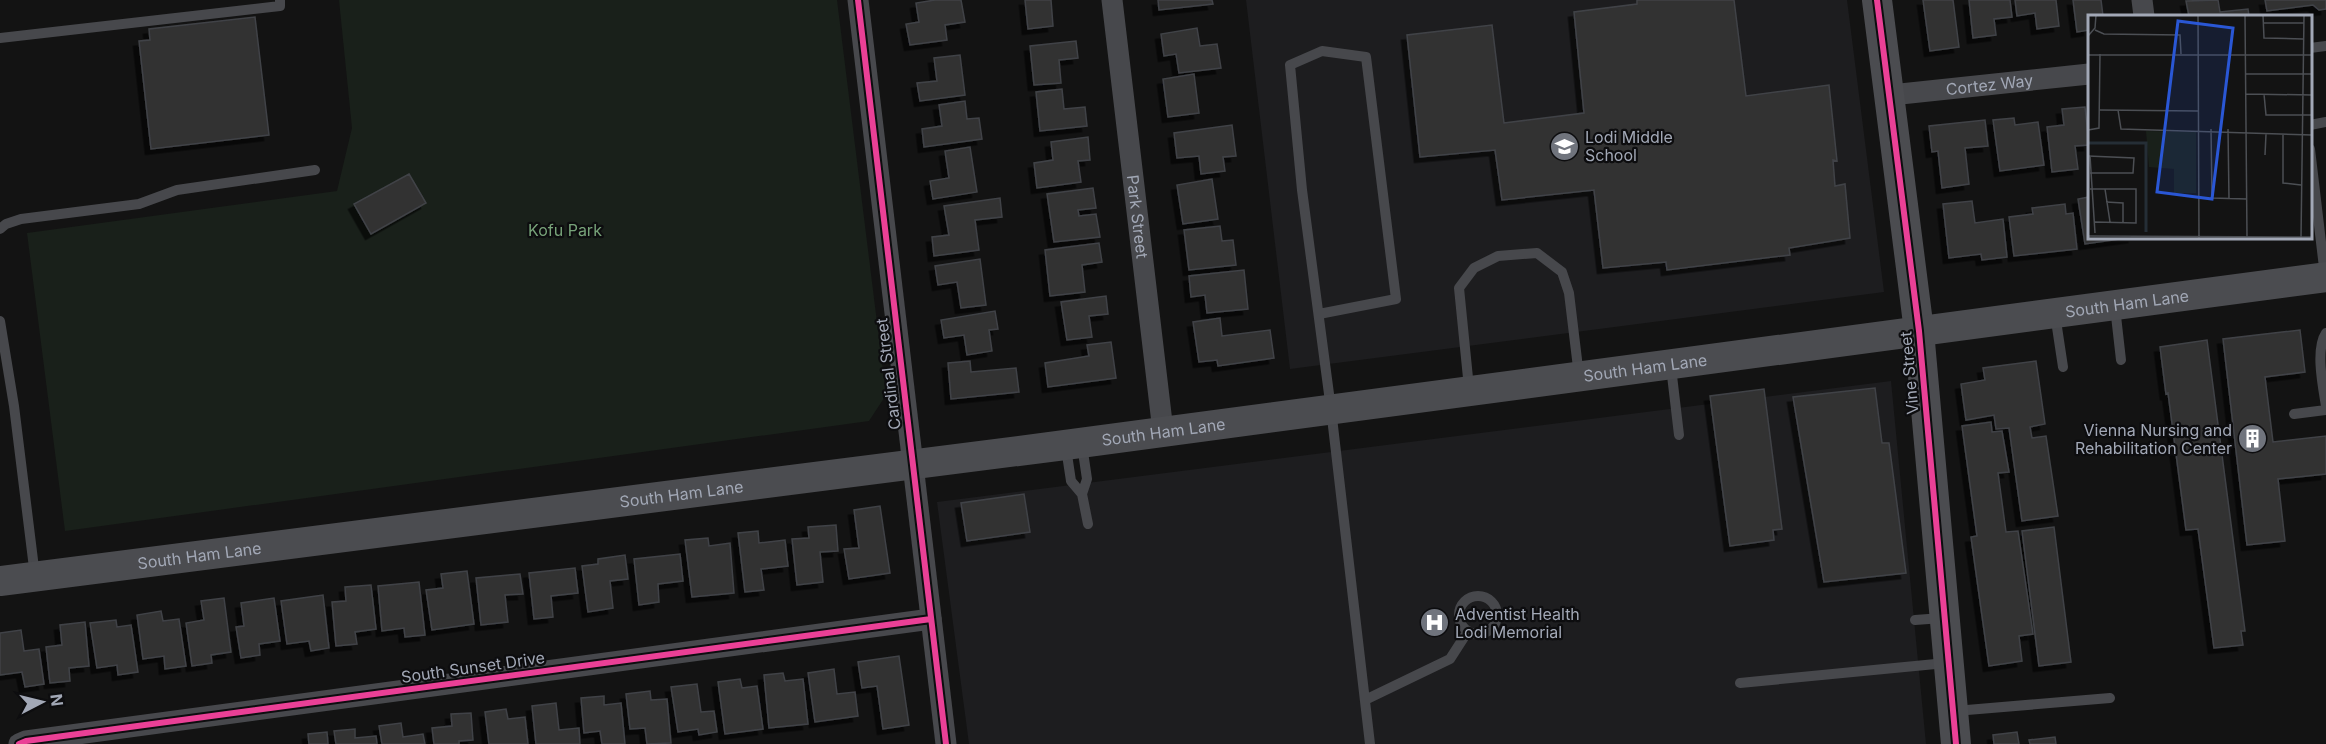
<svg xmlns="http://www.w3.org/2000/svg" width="2326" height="744" viewBox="0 0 2326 744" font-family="Inter,sans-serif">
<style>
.built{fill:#1d1d1f}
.green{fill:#19201a}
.building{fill:#313133;stroke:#414347;stroke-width:1.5;filter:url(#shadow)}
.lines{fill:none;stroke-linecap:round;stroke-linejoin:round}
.lane{stroke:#47484c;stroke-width:10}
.street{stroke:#47484c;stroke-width:21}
.secondary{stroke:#4b4c50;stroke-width:30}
.cycleway-casing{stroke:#0d0d0f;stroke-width:10}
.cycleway{stroke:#ea4096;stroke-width:6}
.labels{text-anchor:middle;stroke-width:4.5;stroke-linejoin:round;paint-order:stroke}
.street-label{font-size:16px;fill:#a2a8b6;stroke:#0d0d0f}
.poi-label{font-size:16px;fill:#a2a8b6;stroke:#0d0d0f;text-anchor:start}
.park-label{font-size:16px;fill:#77a379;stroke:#0d0d0f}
.inset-river{fill:none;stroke:#252e36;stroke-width:3}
.inset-road{fill:none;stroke:#4c4f54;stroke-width:1.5}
.view{fill:#2a57d5;fill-opacity:0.15;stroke:#2a57d5;stroke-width:3}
.inset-edge{fill:none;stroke:#a2a8b6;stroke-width:3}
</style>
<defs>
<filter id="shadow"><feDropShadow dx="-5.5" dy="5.5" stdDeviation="0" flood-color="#0009"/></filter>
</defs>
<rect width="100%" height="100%" fill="#131313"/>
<path class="built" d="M1246,0H1847L1884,292L1290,369Z
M1891,381L1926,744H969L937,502Z"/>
<path class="green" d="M339,0H837L886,395L869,421L65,531L27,233L337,191L352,128Z"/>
<path class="building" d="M935,0H961L965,22L945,25L947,40L910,45L906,24L919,22L916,3Z
M1025,0H1051L1053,26L1028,29Z
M1158,0H1212L1213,4L1159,10Z
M1637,0H1734L1746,96L1829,85L1837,161L1833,160L1835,186L1845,184L1850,238L1789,248L1790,255L1667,270L1666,262L1603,268L1594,190L1502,200L1495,150L1420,157L1407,35L1492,25L1504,123L1584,113L1574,12L1637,4Z
M1923,0H1953L1959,47L1930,51Z
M1969,0H2010L2012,17L1994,19L1996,35L1973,38Z
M2015,0H2056L2059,26L2037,29L2035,13L2017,16Z
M2073,0H2101L2103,16H2089V30L2077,32Z
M2218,0L2220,12L2248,9L2249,16H2189L2186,1Z
M2265,0H2326V9L2319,10L2313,5L2267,11Z
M255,17L269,135L151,149L139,41L150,40L149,29Z
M1197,28L1200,46L1217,44L1221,68L1179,73L1176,54L1164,56L1161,34Z
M1076,41L1078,58L1059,60L1061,83L1034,85L1030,46Z
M960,55L965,95L920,101L917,83L937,81L934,58Z
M1194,74L1199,113L1168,117L1163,79Z
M1062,89L1064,109L1085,107L1087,126L1040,131L1036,92Z
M965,101L967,119L979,118L982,139L924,147L922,129L942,126L939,105Z
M2085,107L2089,145L2075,146L2078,169L2052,172L2047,127L2064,125L2062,109Z
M2014,118L2015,125L2038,122L2044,165L2000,171L1993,120Z
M1985,120L1988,146L1965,148L1969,184L1942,188L1938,151L1932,152L1929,126Z
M1232,125L1236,156L1223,157L1225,171L1201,174L1199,156L1177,158L1174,133Z
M1088,137L1090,160L1078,161L1081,182L1037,188L1034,163L1053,160L1051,142Z
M970,147L977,192L933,199L930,181L949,178L945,151Z
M409,174L426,203L371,234L354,204Z
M1212,179L1218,219L1183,224L1177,185Z
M1093,188L1096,208L1078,210L1079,216L1096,214L1100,237L1054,242L1047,194Z
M2089,197V237H2134L2085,244L2078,199Z
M1000,198L1002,217L975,220L979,250L934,256L932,237L949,235L944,206Z
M1972,201L1975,223L2003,219L2007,257L1982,260L1981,254L1949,258L1943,204Z
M2065,204L2066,214L2073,213L2077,249L2014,256L2009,217L2033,214L2032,208Z
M1220,226L1222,241L1233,240L1236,265L1189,270L1184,230Z
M1099,243L1102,262L1082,265L1085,292L1050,296L1045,250Z
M980,259L986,305L961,308L957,282L938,285L935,266Z
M1244,270L1248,309L1207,313L1205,295L1191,297L1189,276Z
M1106,296L1108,314L1089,316L1092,337L1067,340L1061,302Z
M995,311L998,329L989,330L992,351L967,355L964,335L944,338L941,320Z
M1220,318L1222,336L1270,330L1274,358L1218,366L1217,360L1199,362L1193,322Z
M2300,330L2305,372L2265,377L2273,442L2326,436V474L2278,479L2285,541L2247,545L2223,339Z
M2207,340L2245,631H2241L2243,645L2214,648L2198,529L2186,530L2168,393L2166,394L2160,347Z
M1111,342L1116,378L1048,387L1045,363L1089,356L1087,345Z
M970,361L971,372L1016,368L1019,392L951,399L948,363Z
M2036,361L2045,424L2030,427L2032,438L2046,436L2058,516L2022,521L2009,428L1996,429L1994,415L1966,420L1961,384L1985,380L1983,368Z
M1875,388L1882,443H1889L1906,573L1824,582L1793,397Z
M1764,389L1782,529L1773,530L1774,540L1730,546L1710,396Z
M1991,422L1992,432L2002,431L2009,472L1998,473L2006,532L2018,531L2033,634L2019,636L2022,661L1989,666L1971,537L1977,536L1962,426Z
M1024,494L1030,532L967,541L961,503Z
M880,506L890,573L849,579L844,549L859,548L854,510Z
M836,525L838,551L820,552L823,582L797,585L792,539L809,538L808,527Z
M2054,527L2071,662L2039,666L2022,531Z
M758,531L759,543L785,540L788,566L761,569L764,590L745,592L738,533Z
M708,538L709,546L730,543L734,593L692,597L685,540Z
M680,554L683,581L658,584L659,602L639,605L634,559Z
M625,555L628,579L610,581L613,608L588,612L582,566L598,564V559Z
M575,568L578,593L551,596L553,617L534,619L529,573Z
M467,571L474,624L432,630L426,590L443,588L441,574Z
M520,574L523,594L505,595L508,622L481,625L476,578Z
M419,582L425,635L405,637L404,628L382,631L378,586Z
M371,585L376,629L355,632L357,644L336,646L332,602L346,601L345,587Z
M323,595L329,648L311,651L309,641L287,644L281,601Z
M224,598L231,652L211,655L212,663L192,666L186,623L204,620L201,601Z
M274,598L280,641L259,644L260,655L241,658L236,627L244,626L241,603Z
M161,611L163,621L179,619L186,666L165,669L164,656L143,659L137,615Z
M116,620L117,627L131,625L138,672L118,675L117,665L97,668L90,623Z
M85,622L89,666L69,668L70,681L50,683L46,647L62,645L60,625Z
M21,630L24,651L39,649L44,684L25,687L22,672L0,675V633Z
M899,656L909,725L883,729L877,686L862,688L858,662Z
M834,669L837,694L855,692L858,716L815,722L808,673Z
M783,673L785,681L803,679L808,724L769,728L764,675Z
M740,679L742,688L757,686L763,729L725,734L718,682Z
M697,684L701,712L714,711L717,732L699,735L698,729L678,732L671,687Z
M650,691L651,700L667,699L671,743L647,744L645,728L630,729L626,694Z
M604,696V705L621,703L625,744H602L600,731L584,733L581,698Z
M556,703L559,730L579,728L580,744H536L532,706Z
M506,709L508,719L525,717L528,744H489L485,712Z
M471,713L473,740L459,741V744H434L432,728L452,726L451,714Z
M401,723L403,737L423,734L425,744H382L379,726Z
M355,729V738L376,736L377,744H336L334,731Z
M327,732L328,744H309L308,734Z
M2017,732L2019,744H1994L1993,735Z
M2055,737L2056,744H2030L2029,740Z"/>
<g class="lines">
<path class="lane" d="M0,38L280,6V0
M2310,48L2326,46
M2310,125L2326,122
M2310,149L2325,276
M0,229L6,224L21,219L139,204L177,190L315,170
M2115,307L2121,360
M1319,314L1396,299L1366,57L1322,51L1290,65L1302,190L1331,409L1370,744
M2055,314L2063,367
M0,321L14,406L35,576
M2326,333C2315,349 2323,387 2326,406
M1671,367L1679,435
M1469,388L1459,288L1474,268L1498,256L1537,253L1562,272L1569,293L1579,376
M2294,414L2326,410
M1066,448L1071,481L1082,494L1088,524
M1082,494L1087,479L1082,445
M1459 615a19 19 0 1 1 38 0a19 19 0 1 1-38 0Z
M1915,620L1942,618
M1740,683L1946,663
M1365,700L1450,659L1468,631
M1955,711L2110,698"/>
<g class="street">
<path d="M858,0L946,744"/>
<path id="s1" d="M1112,0L1163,431"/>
<path d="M2142,0L2144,16"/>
<path id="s2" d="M1891,95L2089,74"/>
<path d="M19,744L26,741L931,619"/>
</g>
<g class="secondary">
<path d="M1877,0L1919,331L1956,744"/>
<path id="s3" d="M0,581L1065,445L2326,277"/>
</g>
<defs>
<path id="cycleway" d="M858,0L946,744
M1877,0L1919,331L1956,744
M19,744L26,741L931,619"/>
</defs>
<use href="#cycleway" class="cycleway-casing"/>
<use href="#cycleway" class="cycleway"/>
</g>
<defs>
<symbol id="school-disc" viewBox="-11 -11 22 22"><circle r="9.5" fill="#70747d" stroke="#0d0d0f"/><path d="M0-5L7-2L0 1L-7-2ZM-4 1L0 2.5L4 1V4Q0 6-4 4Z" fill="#fff"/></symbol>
<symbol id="building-disc" viewBox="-11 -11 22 22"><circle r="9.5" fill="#70747d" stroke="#0d0d0f"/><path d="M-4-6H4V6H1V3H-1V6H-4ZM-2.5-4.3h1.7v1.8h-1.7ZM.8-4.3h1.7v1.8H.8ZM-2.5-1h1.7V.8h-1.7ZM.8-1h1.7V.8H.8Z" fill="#fff"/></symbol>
<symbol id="hospital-disc" viewBox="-11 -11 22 22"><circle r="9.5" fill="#70747d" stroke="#0d0d0f"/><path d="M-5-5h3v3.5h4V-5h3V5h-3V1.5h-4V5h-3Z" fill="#fff"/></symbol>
</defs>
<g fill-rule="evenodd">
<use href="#school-disc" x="1548" y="130" width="33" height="33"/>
<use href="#building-disc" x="2236" y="422" width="33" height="33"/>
<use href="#hospital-disc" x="1418" y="606" width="33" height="33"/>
</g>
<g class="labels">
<g class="street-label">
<text dy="6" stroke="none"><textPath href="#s2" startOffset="99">Cortez Way</textPath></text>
<text dy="6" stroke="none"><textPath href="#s1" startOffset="218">Park Street</textPath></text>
<text dy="6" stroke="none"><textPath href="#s3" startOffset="2145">South Ham Lane</textPath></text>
<text dy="6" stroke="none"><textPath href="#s3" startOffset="1659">South Ham Lane</textPath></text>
<text transform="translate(1909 373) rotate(-95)" y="6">Vine Street</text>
<text transform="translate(888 374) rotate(-97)" y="6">Cardinal Street</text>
<text dy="6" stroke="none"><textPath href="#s3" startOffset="1173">South Ham Lane</textPath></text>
<text dy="6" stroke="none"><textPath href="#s3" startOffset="687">South Ham Lane</textPath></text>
<text dy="6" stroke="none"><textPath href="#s3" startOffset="201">South Ham Lane</textPath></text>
<text transform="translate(473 667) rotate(-8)" y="6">South Sunset Drive</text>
</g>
<g class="poi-label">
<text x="1585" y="143">Lodi Middle<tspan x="1585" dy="18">School</tspan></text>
<text x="2232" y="436" text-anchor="end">Vienna Nursing and<tspan x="2232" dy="18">Rehabilitation Center</tspan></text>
<text x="1455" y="620">Adventist Health<tspan x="1455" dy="18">Lodi Memorial</tspan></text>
</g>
<g class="park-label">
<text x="565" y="236">Kofu Park</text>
</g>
</g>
<g transform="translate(2088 15)">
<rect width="224" height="224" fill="#131313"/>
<path d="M58,116L108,117V178H86V154L61,152Z" fill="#19201a"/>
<path class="inset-river" d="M0,128H58V217"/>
<path class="inset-road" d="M110,0L111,223M157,0L159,222M175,0L176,23L215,24M175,8H216M7,15L16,19L92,20L93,39M0,21L7,13L8,0M0,40H224M158,59H224M158,79L224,80M176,79L178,100H224M12,95L110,96M30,95L33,114L224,120M123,114L124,183L159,184M140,114L141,184M0,115L11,113L12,39M195,119V168L213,170M177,140L178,119M0,141L46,143L45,158H2M2,141L7,218M2,174H48V208L7,207M17,174L22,207M18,187L35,188V208M0,221L224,222M213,223L216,0"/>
<path class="view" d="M90,6L145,13L124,184L69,177Z"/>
<rect width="224" height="224" class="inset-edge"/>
</g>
<g transform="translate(42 702) rotate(83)" stroke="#0d0d0f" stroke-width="4.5" paint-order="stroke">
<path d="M0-4.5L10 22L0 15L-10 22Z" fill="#a2a8b6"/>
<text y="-9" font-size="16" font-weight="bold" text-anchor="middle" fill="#a2a8b6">N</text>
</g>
</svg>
